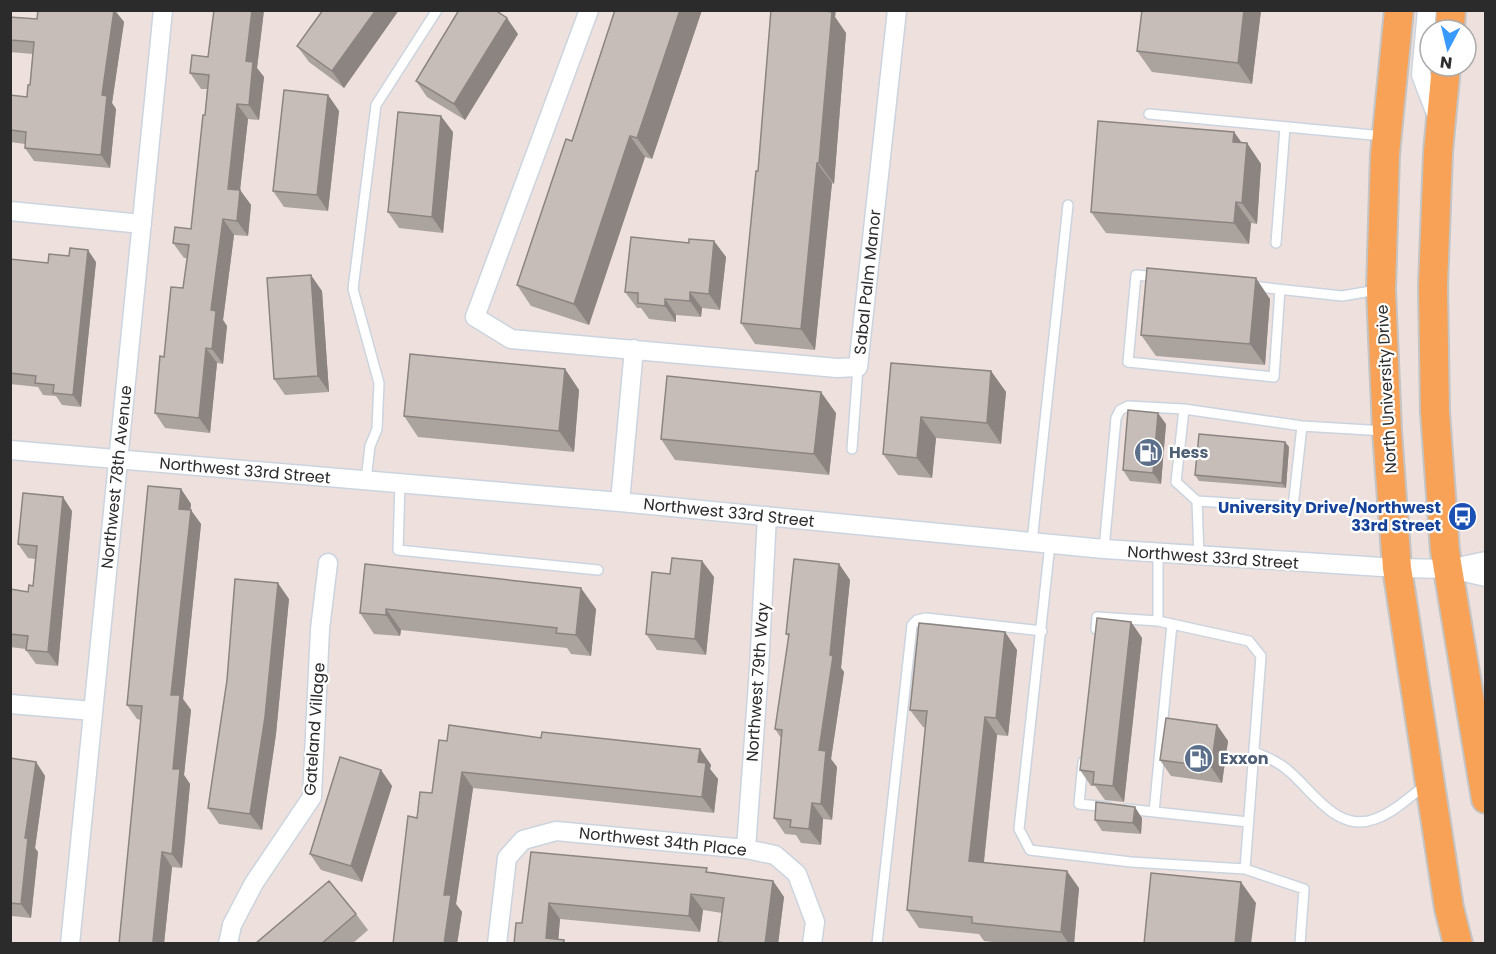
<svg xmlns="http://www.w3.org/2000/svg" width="1496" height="954" viewBox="0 0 1496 954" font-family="Poppins,sans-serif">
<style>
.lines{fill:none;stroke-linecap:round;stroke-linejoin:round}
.service-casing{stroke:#cbd4de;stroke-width:12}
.minor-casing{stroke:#cbd4de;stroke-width:21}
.primary-casing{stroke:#c4c4c4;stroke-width:32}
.service{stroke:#fff;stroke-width:9}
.minor{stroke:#fff;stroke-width:18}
.primary{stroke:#f8a257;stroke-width:28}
.wall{fill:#aaa39e}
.shaded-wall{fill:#8b8481}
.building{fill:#c6bdb8;stroke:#8b8481;stroke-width:1.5}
.labels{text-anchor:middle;stroke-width:4.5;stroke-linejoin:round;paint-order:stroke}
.street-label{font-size:16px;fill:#2b2b2b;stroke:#fff}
.service-label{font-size:16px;font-weight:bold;fill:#4e5e75;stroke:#fff;text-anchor:start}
.transit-label{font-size:16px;font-weight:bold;fill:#164399;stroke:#fff;text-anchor:end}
</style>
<rect width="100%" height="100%" fill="#eee1dd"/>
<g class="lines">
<defs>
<path id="service" d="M1149,114L1383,136
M1276,243L1285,127
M1156,277L1136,275L1128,362L1274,377L1280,289
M1250,286L1342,296L1377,290
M852,449L858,367
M366,480L370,446L377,429L379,383L353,289L376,105L437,10
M400,483L398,550L598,570
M1197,501L1293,507L1302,426
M1032,542L1068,205
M1050,544L1019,829L1030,850L1131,862L1245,869L1304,889L1300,944
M1104,549L1116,418L1120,410L1128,406L1184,409
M1199,556L1197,501L1176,482L1184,409L1302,426L1385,431
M1158,621V553
M1096,629L1097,617L1158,621L1249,641L1261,656L1245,869
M1254,752C1267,757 1279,762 1290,772C1314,793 1338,833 1375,819C1394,812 1410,797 1425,785
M1083,762L1079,804L1108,807
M1127,809L1248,822
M1154,812L1172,624
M877,944L912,625L917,620L926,618L1042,631"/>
<path id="minor" d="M589,10L475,317L511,339L837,368L858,367L897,10
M1427,10L1421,75L1438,119
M10,211L142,224
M10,450L620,502L1104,549L1397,568L1448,569L1486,561
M620,502L634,349
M1455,570L1486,577
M10,704L93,711
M746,849L759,669L767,516
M70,944L163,10
M228,944L232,925L254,883L312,797L320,629L328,563
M497,944L507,858L523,840L556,831L746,849L775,855L797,874L815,922L812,944"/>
<path id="primary" d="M1399,10L1385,154L1381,290L1387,431L1397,568L1449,908L1458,944
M1450,30L1451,10
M1446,66L1438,152L1433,286L1435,412L1445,551L1486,799"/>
</defs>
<use href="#service" class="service-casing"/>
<use href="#minor" class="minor-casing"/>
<use href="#primary" class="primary-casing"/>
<use href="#service" class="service"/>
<use href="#minor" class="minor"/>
<use href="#primary" class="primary"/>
</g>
<path class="wall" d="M38,10H115L124,22L112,103L116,109L110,168L34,161L25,148V144L10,142V95L27,97L30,85L33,54L10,52V17L37,19Z
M214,10H264L257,68L264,77L259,120L248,119L240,190L251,205L248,236L234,235L223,320L227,326L223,364L217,363L210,433L165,428L155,413L164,357L183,288L187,258H184L173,243L191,229L205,115L207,89H201L190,73L208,57Z
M323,10H399L344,88L309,62L297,46Z
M615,10H702L652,159L645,157L589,325L531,306L517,285L572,141Z
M1142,10H1261L1252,84L1152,72L1137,51Z
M835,17L846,33L834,184L832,183L815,350L755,344L741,323L758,171Z
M518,34L465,120L427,97L416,81Z
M328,95L339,111L328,211L284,207L273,191Z
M453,132L443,233L399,228L388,212Z
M1234,132L1242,143H1247L1261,164L1257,224L1251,223L1249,244L1106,233L1091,212Z
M714,241L726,257L720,310L702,308L701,317L676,315V322L649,319L641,308H637L625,292L689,243Z
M10,259L48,263L96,262L81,407L62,405L56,396L43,395L38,387L10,384Z
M322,291L329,392L285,395L274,379Z
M1270,299L1265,365L1156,356L1141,335Z
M891,363L991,371L1006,392L1001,444L936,438L932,478L898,475L883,454Z
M565,369L579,390L574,452L418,437L404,416Z
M836,413L829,475L675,460L661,439Z
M1166,424L1161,484L1130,481L1123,470Z
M1285,442L1289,447L1286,488L1199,481L1195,475Z
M181,489L191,504L190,510L201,524L183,699L191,710L184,775L190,784L185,841L182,868L172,867L164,944L141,720L137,719L127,705Z
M72,511L58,666L36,664L26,650V649L10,647V589L28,592L33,586L35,559L28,558L18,544Z
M702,561L714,577L706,655L657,650L646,634L670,574Z
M365,564L596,609L591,656L571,654L567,648L401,630L400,636L374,634L360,613Z
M839,564L850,580L841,668L844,672L831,759L837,767L832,820L823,819L821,845L801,843L796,835L785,834L774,818L781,738L775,729L789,637L786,634Z
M289,599L276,734L262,830L219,824L208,808Z
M1131,622L1142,638L1124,802L1105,800L1095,786H1091L1080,770Z
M1005,632L1017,650L1008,736L997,735L984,862L1079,888L1074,944H1011L984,941L979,934L919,928L907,910L926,728L923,727L910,710Z
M1217,725L1228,741L1222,783L1171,776L1160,760Z
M541,738L700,749L711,765L710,769L718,779L714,813L473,788L456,904L462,912L457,944H393L417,818L432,793L447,741Z
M10,758L36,762L45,776L35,848L38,852L31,918L12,916V922H10Z
M381,770L392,786L362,882L321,870L310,854Z
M1142,818L1141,834L1102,831L1095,820Z
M531,852L710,872L773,881L784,897L778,944H719L718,942L722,913L703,910L700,932L560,919L558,939L564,940L566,944H514L522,923Z
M356,914L368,930L352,944H255Z"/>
<path class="shaded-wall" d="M114,10L124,22L112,103L116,109L110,168L101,155L102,95Z
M252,10H264L257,68L264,77L259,120L249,105L246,61Z
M376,10H399L344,88L332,71Z
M680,10H702L652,159L637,138Z
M819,10H836L835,17L846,33L834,184L819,163Z
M1244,10L1261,11L1252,84L1238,63Z
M507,18L518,34L465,120L454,104Z
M328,95L339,111L328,211L317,195Z
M237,104L248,119L240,190L251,205L248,236L237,221L228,189Z
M441,116L453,132L443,233L432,217Z
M1234,132L1246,149L1247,143L1261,164L1257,224L1242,203L1233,142Z
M630,136L645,157L589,325L574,304Z
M817,163L832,183L815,350L801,329Z
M1236,202L1251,223L1249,244L1234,223Z
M223,219L234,235L223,320L227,326L223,364L212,349L211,310Z
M714,241L726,257L720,310L709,294Z
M88,250L96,262L81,407L73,395Z
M311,275L322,291L329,392L318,376Z
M1256,278L1270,299L1265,365L1250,344Z
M690,292L702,308L701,317L690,301Z
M665,299L676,315V322L665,306Z
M206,348L217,363L210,433L199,418Z
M565,369L579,390L574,452L559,431Z
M991,371L1006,392L1001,444L987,423Z
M821,392L836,413L829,475L814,454Z
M1158,413L1166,424L1161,484L1153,473Z
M921,417L936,438L932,478L917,458Z
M1285,442L1289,447L1286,488L1282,483Z
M181,489L191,504L189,523L179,509Z
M63,497L72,511L58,666L48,652Z
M191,510L201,524L183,699L191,710L184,775L190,784L182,868L172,854L171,695Z
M702,561L714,577L706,655L695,639Z
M839,564L850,580L841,668L844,672L831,759L837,767L832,820L821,804L819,750Z
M278,583L289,599L276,734L262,830L250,814Z
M581,588L596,609L591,656L576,635Z
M386,609L401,630L400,636L386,615Z
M1131,622L1142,638L1124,802L1113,786Z
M1005,632L1017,650L1008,736L996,718Z
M985,717L997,735L982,879L969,861Z
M1217,725L1228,741L1222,783L1211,767Z
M700,749L711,765L710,769L718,779L714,813L702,797L698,762Z
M36,762L45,776L35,848L38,852L31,918L21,904L25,838Z
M381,770L392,786L362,882L351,866Z
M462,772L473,788L456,904L462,912L457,944H444V895Z
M812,803L823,819L821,845L809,829Z
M1135,807L1142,818L1141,834L1133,823Z
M162,852L172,867L164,944H155L153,941Z
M1067,871L1079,888L1074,944H1069L1061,932Z
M773,881L784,897L778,944H765Z
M1241,882L1256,903L1251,944H1235Z
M691,894L703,910L700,932L689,916Z
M549,903L560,919L558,944L546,938Z
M10,913L12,916V922L10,920Z"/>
<path class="building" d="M38,10H114L102,95L107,96L101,155L25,148L26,132L10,130V95L27,97L28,85H30L34,42L10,40V17L37,19Z
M214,10H252L246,61L253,62L249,105L237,104L228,189L240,190L237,221L223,219L211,310L216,311L212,349L206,348L199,418L155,413L160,356L164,357L171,287L183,288L189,245L173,243L175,227L191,229L203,115H205L209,75L190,73L192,55L208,57Z
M323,10H376L332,71L297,46Z
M459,10H495L507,18L454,104L416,81Z
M615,10H680L637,138L630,136L574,304L517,285L566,139L572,141Z
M771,10H819L832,12L819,163H817L801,329L741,323L756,171H758Z
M1142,10H1244L1238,63L1137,51Z
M284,90L328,95L317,195L273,191Z
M398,112L441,116L432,217L388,212Z
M1098,121L1234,132L1233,142L1247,143L1242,203L1236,202L1234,223L1091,212Z
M631,237L689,243V239L714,241L709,294L690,292V301L665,299V306L638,303V293L625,292Z
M70,248L88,250L73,395L53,393L54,385L35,383L36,376L10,373V259L48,263L49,254L69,256Z
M1147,268L1256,278L1250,344L1141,335Z
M311,275L318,376L274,379L267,278Z
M410,354L565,369L559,431L404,416Z
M891,363L991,371L987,423L921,417L917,458L883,454Z
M667,376L821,392L814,454L661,439Z
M1128,410L1158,413L1153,473L1123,470Z
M1199,434L1285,442L1282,483L1195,475Z
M148,486L181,489L179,509L191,510L171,695H180L173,769H180L172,854L162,852L153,941L163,942V944H119L142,706L127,705Z
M23,493L63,497L48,652L26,650L28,636L10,634V589L28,592L29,585L33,586L37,546L18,544Z
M672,558L702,561L695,639L646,634L652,572L670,574Z
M794,559L839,564L830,655L833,656L819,750L826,751L821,804L812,803L809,829L790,827L791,820L774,818L782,730L775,729L789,634H786Z
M365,564L581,588L576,635L556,633L557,628L386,609V615L360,613Z
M235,579L278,583L265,717L250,814L208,808L227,680Z
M1097,618L1131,622L1113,786L1093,784L1094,772L1080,770Z
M919,623L1005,632L996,718L985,717L969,861L1067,871L1061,932L972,923V917L907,910L927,711L910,710Z
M1166,718L1217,725L1211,767L1160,760Z
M449,725L541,738L542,732L700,749L698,762L706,763L702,797L462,772L444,895H451L444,944H393L408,816L417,818L420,792L432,793L439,740L447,741Z
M340,757L381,770L351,866L310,854Z
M10,758L36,762L25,838H28L21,904L10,903Z
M1096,802L1135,807L1133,823L1095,820Z
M531,852L707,868L706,872L773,881L765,944H733L718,942L724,898L691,894L689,916L549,903L546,938L564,940L563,944H514L516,923H522Z
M1151,873L1241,882L1235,944H1144Z
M329,881L356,914L321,944H255Z"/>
<defs>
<symbol id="fuel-disc" viewBox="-11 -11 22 22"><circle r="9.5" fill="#5c6f8a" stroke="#fff"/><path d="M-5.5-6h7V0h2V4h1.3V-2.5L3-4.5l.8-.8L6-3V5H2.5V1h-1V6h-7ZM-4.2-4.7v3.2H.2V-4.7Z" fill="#fff"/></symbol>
<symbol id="bus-disc" viewBox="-11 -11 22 22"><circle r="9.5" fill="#1a4fb4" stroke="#fff"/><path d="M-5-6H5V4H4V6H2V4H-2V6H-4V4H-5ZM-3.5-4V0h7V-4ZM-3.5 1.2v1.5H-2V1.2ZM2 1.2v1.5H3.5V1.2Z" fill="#fff"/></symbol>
</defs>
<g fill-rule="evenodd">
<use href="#fuel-disc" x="1132" y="436" width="33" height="33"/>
<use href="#bus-disc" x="1446" y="500" width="33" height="33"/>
<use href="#fuel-disc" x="1182" y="742" width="33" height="33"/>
</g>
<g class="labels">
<g class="street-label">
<text transform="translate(867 282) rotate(-84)" y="6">Sabal Palm Manor</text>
<text transform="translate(1386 389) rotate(-93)" y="6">North University Drive</text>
<text transform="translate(245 470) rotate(5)" y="6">Northwest 33rd Street</text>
<text transform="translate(116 477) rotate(-84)" y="6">Northwest 78th Avenue</text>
<text transform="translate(729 512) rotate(6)" y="6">Northwest 33rd Street</text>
<text transform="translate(1213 557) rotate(4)" y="6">Northwest 33rd Street</text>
<text transform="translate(757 682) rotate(-86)" y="6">Northwest 79th Way</text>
<text transform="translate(314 729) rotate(-86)" y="6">Gateland Village</text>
<text transform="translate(663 841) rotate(6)" y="6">Northwest 34th Place</text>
</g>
<g class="service-label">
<text x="1169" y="458">Hess</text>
<text x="1220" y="764">Exxon</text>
</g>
<g class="transit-label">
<text x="1441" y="513">University Drive/Northwest<tspan x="1441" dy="18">33rd Street</tspan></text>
</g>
</g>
<rect width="1496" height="954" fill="none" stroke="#2b2b2b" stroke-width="24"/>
<g transform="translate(1448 48) rotate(187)"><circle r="28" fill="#ffffff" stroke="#aaaaaa" stroke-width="1.5"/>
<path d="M0-4.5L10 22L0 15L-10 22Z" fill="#3899ff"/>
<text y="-9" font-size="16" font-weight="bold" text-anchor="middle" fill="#2b2b2b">N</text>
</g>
</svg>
